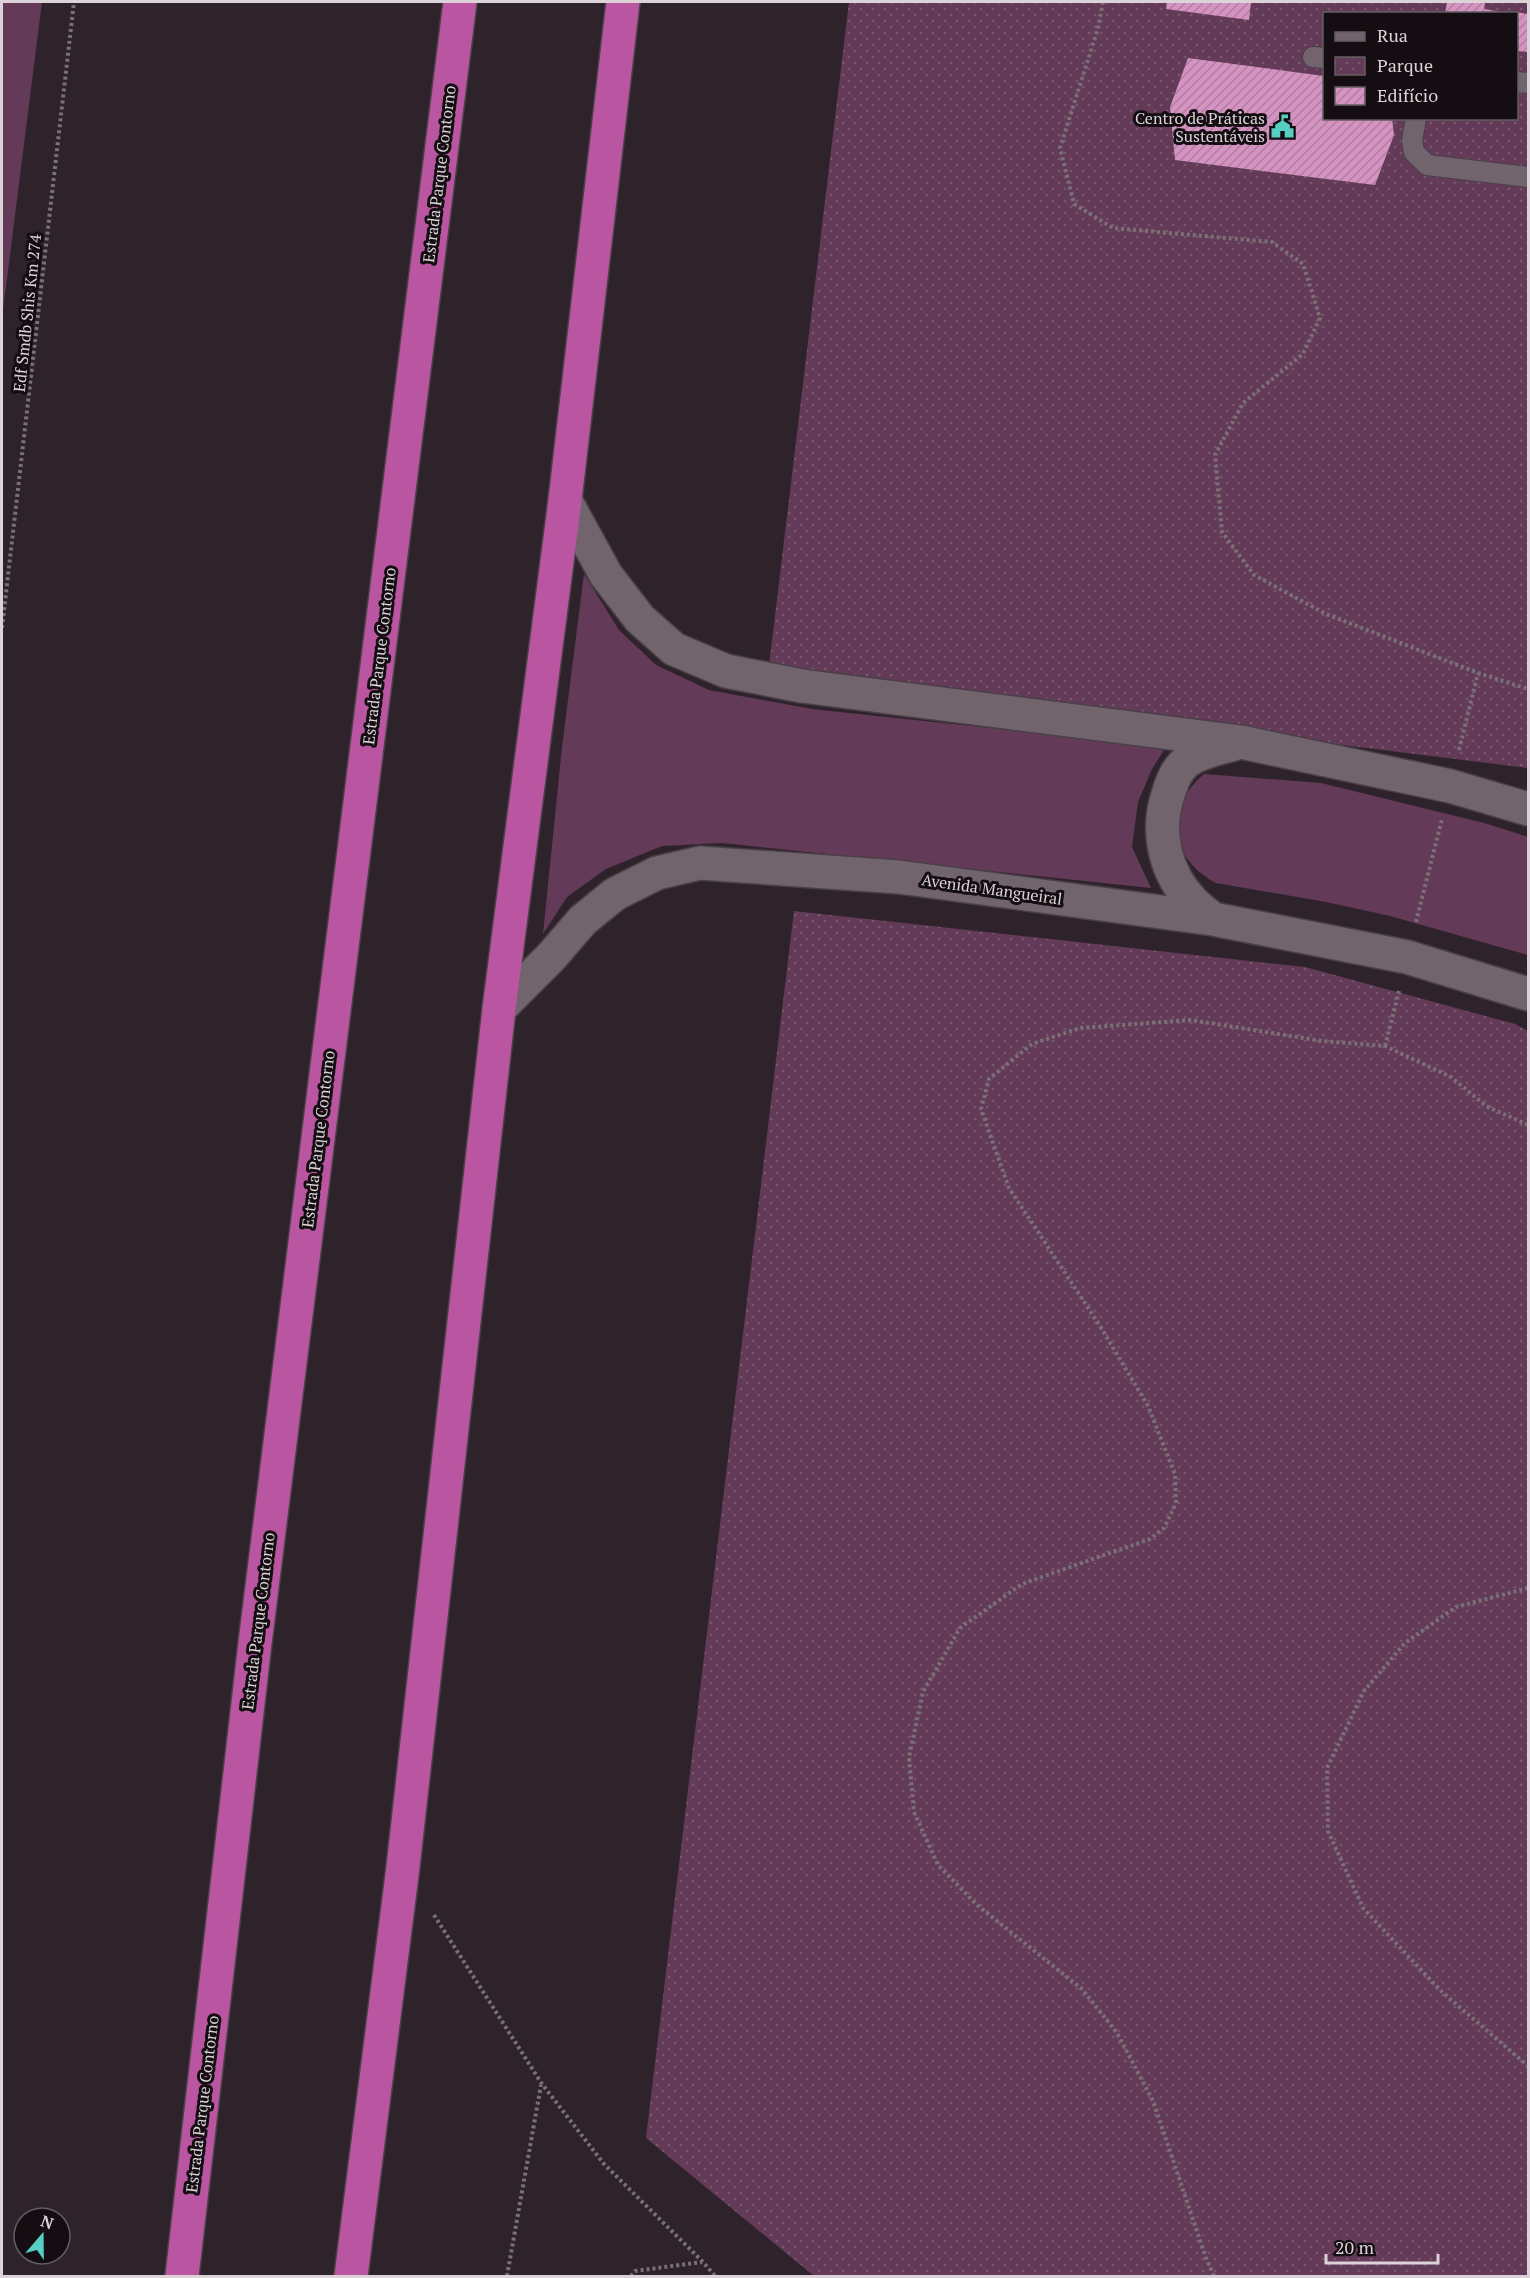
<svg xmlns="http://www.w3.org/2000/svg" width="1530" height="2278" viewBox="0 0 1530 2278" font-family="'PT Serif',serif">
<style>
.grass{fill:#633a57}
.park{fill:url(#park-dots);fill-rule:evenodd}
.building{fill:url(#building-hatch)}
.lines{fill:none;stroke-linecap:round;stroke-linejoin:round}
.lane-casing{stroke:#4a4047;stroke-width:22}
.secondary-casing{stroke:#4a4047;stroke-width:36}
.highway-casing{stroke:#4a4047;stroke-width:36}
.path{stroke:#7a7076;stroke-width:4;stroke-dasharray:3 3;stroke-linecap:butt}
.lane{stroke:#72646d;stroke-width:20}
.secondary{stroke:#72646d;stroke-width:33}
.highway{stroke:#ba56a1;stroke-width:33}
.labels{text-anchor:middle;stroke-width:6;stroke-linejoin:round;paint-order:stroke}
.poi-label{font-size:16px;fill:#dbd3d8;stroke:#140e12;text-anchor:end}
.street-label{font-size:16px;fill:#dbd3d8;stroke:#140e12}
</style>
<defs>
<pattern id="park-dots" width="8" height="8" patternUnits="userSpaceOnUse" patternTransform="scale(1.5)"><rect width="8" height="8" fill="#633a57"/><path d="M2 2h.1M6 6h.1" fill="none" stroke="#79566e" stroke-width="1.8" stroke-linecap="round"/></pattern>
<pattern id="building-hatch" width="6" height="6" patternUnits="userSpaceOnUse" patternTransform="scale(1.5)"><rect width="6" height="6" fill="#d493c1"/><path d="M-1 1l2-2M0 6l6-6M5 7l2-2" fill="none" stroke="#b07ea1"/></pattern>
</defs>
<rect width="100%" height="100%" fill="#2f232b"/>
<path class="grass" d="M2,2H42L2,318Z
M584,574L619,630L656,665L709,690L812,709L1166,747L1152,769L1138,802L1132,847L1151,888L722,843L662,846L606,869L567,897L543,934L562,747Z
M1204,774L1321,783L1484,823L1528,837V955L1390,916L1326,902L1216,883C1169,858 1163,809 1204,774Z"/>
<path class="park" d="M849,2H1528V768L768,674ZM1324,14H1516V118H1324Z
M794,911L1305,967L1515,1024L1528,1031V2276H814L646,2138Z"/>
<path class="building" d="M1167,2H1251L1249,20L1166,9Z
M1447,2H1485L1484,9L1513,14H1445Z
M1516,12L1528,14V52L1516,51Z
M1188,58L1324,76V118H1392L1394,135L1375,185L1175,160L1170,107Z"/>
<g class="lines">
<defs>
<path id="lane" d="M1313,57L1324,58
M1516,82L1528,83
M1416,118L1412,141L1414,152L1427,165L1528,177"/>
<path id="secondary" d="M565,500L606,575L640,619L674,649L726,671L802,686L1241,742L1450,786L1528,809
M1213,919C1206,913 1198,908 1192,901C1166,874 1156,834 1167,798C1171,785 1175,771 1186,762C1199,752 1219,748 1234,744
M499,1009L551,957L583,920L615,894L657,873L700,863L899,877L1213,919L1407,957L1528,994"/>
<path id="highway" d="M182,2276L255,1643L460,2
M351,2276L403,1867L499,1009L565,500L623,2"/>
</defs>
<use href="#lane" class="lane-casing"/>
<use href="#secondary" class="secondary-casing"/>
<use href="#highway" class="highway-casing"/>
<path class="path" d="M1103,2L1098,28L1060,148L1074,204L1113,228L1272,242L1303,264L1320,318L1303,354L1243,403L1215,455L1222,532L1254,575L1326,614L1478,673L1528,689
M2,628L74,2
M1459,750L1478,673
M1416,922L1442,819
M1385,1046L1399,991
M1528,1588L1456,1607L1405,1643L1364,1691L1327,1768L1328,1831L1363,1908L1441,1991L1528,2066
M434,1915L542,2084L604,2164L703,2262L715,2276
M507,2276L541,2085
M631,2276L635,2271L702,2262
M1214,2276L1206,2258L1153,2101L1117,2033L1082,1989L977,1905L938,1865L914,1812L909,1757L923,1692L960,1628L1022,1584L1150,1539L1164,1528L1176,1503L1175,1474L1148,1406L1100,1326L1009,1188L981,1109L989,1079L1032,1044L1080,1028L1191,1020L1322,1041L1385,1046L1451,1077L1486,1106L1528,1125"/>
<use href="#lane" class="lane"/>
<use href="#secondary" class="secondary"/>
<use href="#highway" class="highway"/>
</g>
<defs>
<symbol id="civic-bare" viewBox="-9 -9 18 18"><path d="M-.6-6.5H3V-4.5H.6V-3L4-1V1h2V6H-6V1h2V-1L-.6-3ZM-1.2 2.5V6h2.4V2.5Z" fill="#56cec4" stroke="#140e12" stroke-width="2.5" paint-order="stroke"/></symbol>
</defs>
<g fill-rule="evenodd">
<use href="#civic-bare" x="1266" y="110" width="33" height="33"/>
</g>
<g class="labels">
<g class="poi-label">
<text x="1265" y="124">Centro de Práticas<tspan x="1265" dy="18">Sustentáveis</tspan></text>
</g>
<g class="street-label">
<text transform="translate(439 174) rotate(-83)" y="6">Estrada Parque Contorno</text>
<text transform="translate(27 313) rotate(-84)" y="6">Edf Smdb Shis Km 274</text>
<text transform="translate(379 656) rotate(-83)" y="6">Estrada Parque Contorno</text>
<text transform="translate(992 889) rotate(8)" y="6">Avenida Mangueiral</text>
<text transform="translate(318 1139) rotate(-83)" y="6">Estrada Parque Contorno</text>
<text transform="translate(258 1621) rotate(-83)" y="6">Estrada Parque Contorno</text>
<text transform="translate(202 2104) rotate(-83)" y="6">Estrada Parque Contorno</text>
</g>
</g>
<rect width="1530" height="2278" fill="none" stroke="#dbd3d8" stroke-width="6"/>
<rect x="1323" y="12" width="195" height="108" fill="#140e12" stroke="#645d61" stroke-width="1.5"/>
<rect x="1335" y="32" width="30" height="9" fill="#72646d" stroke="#645d61" stroke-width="1.5"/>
<text x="1377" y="42" font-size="18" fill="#dbd3d8">Rua</text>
<rect x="1335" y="57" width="30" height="18" fill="url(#park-dots)" stroke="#645d61" stroke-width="1.5"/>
<text x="1377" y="72" font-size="18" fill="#dbd3d8">Parque</text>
<rect x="1335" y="87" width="30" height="18" fill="url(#building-hatch)" stroke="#645d61" stroke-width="1.5"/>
<text x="1377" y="102" font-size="18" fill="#dbd3d8">Edifício</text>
<g transform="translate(42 2236) rotate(20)"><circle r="28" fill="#140e12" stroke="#645d61" stroke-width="1.5"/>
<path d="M0-4.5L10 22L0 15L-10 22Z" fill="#56cec4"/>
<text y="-9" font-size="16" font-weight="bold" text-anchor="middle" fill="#dbd3d8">N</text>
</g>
<path d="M1326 2254v9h112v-9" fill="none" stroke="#dbd3d8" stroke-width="3"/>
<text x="1335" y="2254" font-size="18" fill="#dbd3d8" stroke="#140e12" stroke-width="4.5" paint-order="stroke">20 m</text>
</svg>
